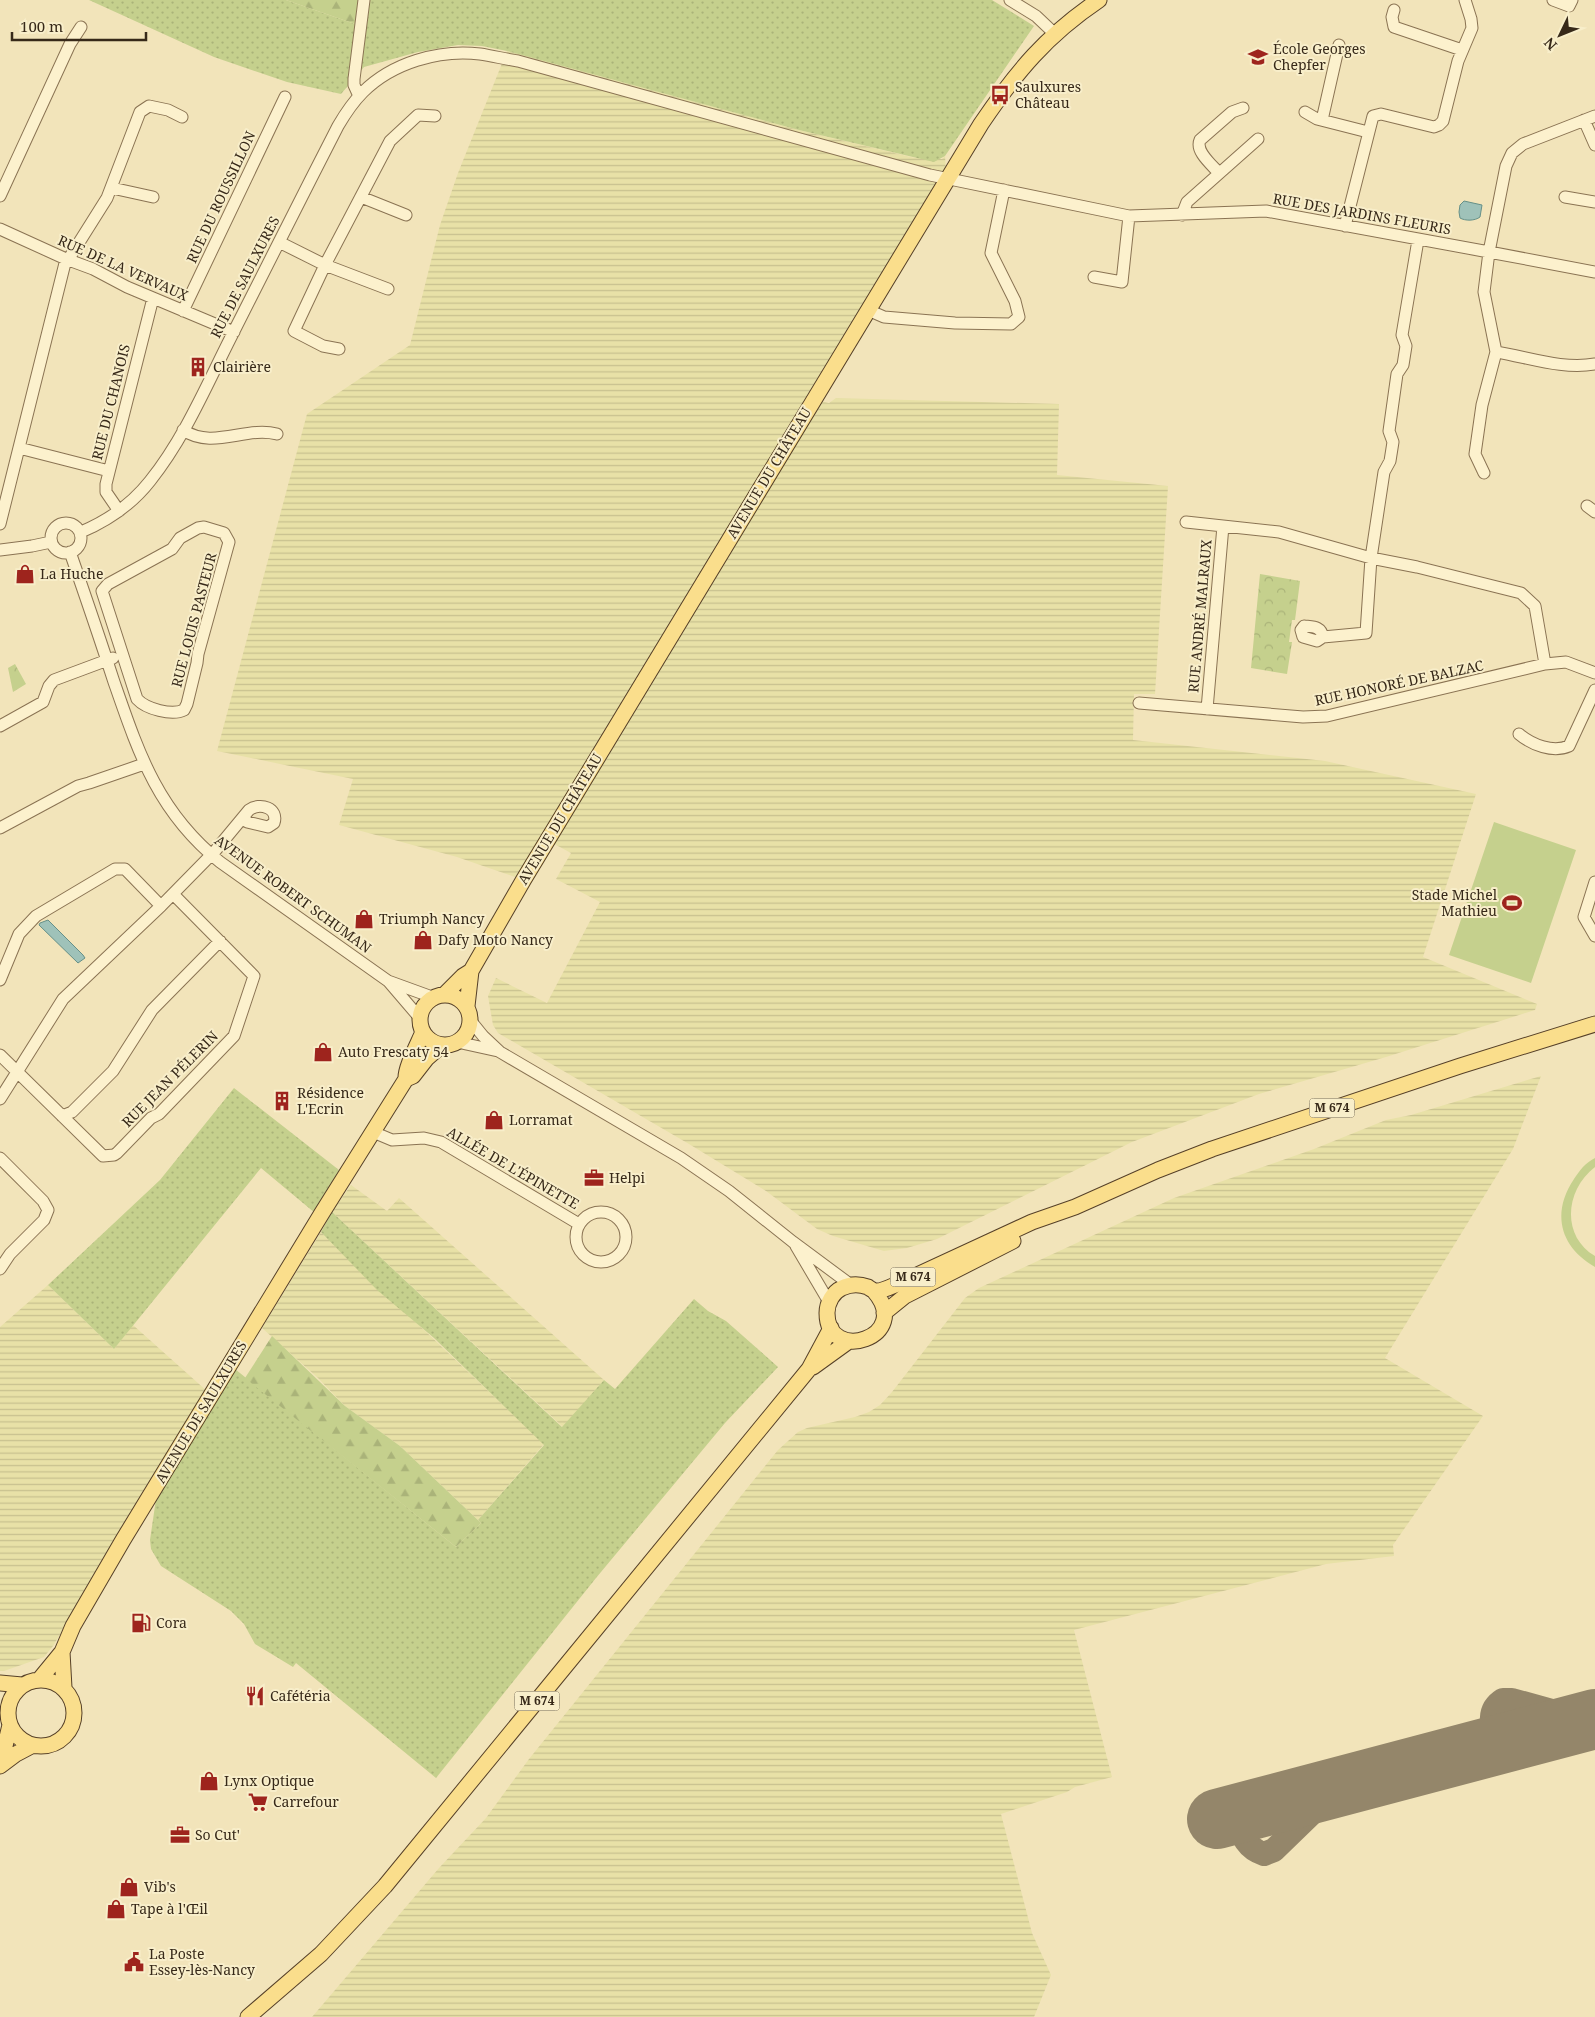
<svg xmlns="http://www.w3.org/2000/svg" width="1595" height="2017" viewBox="0 0 1595 2017" font-family="'Noto Serif',serif">
<style>
.farmland{fill:url(#farmland-rules)}
.grass{fill:url(#grass-dots)}
.forest{fill:url(#forest-firs)}
.park{fill:url(#park-crowns)}
.garden{fill:#c5d08d}
.water{fill:#9fc2b9;stroke:#669088}
.lines{fill:none;stroke-linecap:round;stroke-linejoin:round}
.taxiway{stroke:#94866a;stroke-width:24}
.runway{stroke:#94866a;stroke-width:60}
.minor-casing{stroke:#8a7353;stroke-width:13}
.major-casing{stroke:#564028;stroke-width:17}
.minor{stroke:#fcf1cd;stroke-width:11}
.major{stroke:#fade8c;stroke-width:15}
.labels{text-anchor:middle;stroke-width:4;stroke-linejoin:round;paint-order:stroke}
.shield{fill:#f8eeca;stroke:#71644e;stroke-width:1}
.shield-label{font-size:12px;font-weight:bold;fill:#372919}
.poi-label{font-size:14px;fill:#372919;stroke:#f8eeca;text-anchor:start}
.street-label{font-size:14px;fill:#372919;stroke:#f8eeca}
</style>
<defs>
<pattern id="farmland-rules" width="6" height="5" patternUnits="userSpaceOnUse" patternTransform="scale(1.25)"><rect width="6" height="5" fill="#e8e1a7"/><path d="M0 2.5h6" fill="none" stroke="#c8c18f"/></pattern>
<pattern id="grass-dots" width="8" height="8" patternUnits="userSpaceOnUse" patternTransform="scale(1.25)"><rect width="8" height="8" fill="#c5d08d"/><path d="M2 2h.1M6 6h.1" fill="none" stroke="#aab379" stroke-width="1.8" stroke-linecap="round"/></pattern>
<pattern id="forest-firs" width="22" height="20" patternUnits="userSpaceOnUse" patternTransform="scale(1.25)"><rect width="22" height="20" fill="#c5d08d"/><path d="M5 1l3.5 6h-7zM16 11l3.5 6h-7z" fill="#aab379"/></pattern>
<pattern id="park-crowns" width="20" height="18" patternUnits="userSpaceOnUse" patternTransform="scale(1.25)"><rect width="20" height="18" fill="#c5d08d"/><path d="M2 6a3 3 0 1 1 6 0M12 15a3 3 0 1 1 6 0" fill="none" stroke="#aab379"/></pattern>
</defs>
<rect width="100%" height="100%" fill="#f2e4ba"/>
<path class="farmland" d="M507,51L799,130L915,158L942,159L945,156L946,172L821,401L829,403L836,398L1059,404L1057,475L1168,486L1155,694H1134L1133,740L1325,761L1476,794L1423,957L1537,1004L1535,1010L1386,1057L1259,1094L1132,1142L937,1239L907,1248L884,1251L833,1236L817,1229L766,1191L689,1144L498,1033L493,1025L488,996L496,978L547,1003L600,902L556,879L571,853L543,838L518,878L457,857L339,825L353,779L217,751L307,414L410,345L440,225L458,173Z
M1541,1076L1513,1149L1385,1358L1483,1416L1393,1545L1394,1556L1326,1564L1074,1630L1112,1777L1075,1787L1067,1792L1001,1814L1032,1933L1051,1975L1034,2017H312L439,1868L486,1818L529,1759L778,1450L798,1432L807,1428L855,1417L869,1412L880,1405L892,1392L965,1298L979,1288L1174,1198L1314,1149L1386,1120L1411,1115Z
M351,1185L387,1211L399,1198L604,1380L563,1427L332,1212Z
M321,1232L544,1444L478,1520L400,1446L345,1406L318,1378L262,1328Z
M48,1285L114,1349L133,1325L208,1392L53,1646L44,1657L4,1671H0V1327Z"/>
<path class="grass" d="M89,0H286L355,24L359,0H992L1034,26L945,156L934,162L799,130L507,51L482,46L458,45L418,52L364,67L341,94L287,82L214,57Z
M234,1088L339,1170L315,1213L261,1168L114,1349L48,1285L160,1180Z
M332,1212L562,1427L604,1380L615,1389L694,1299L708,1311L726,1321L778,1367L725,1423L596,1578L436,1778L296,1663L293,1667L255,1644L244,1624L231,1611L161,1566L151,1549L150,1540L156,1499L235,1369L456,1547L481,1523L478,1520L544,1445L434,1338L377,1290L321,1232Z"/>
<path class="forest" d="M286,0H359L355,24Z
M272,1336L345,1406L400,1446L481,1523L456,1547L245,1378Z"/>
<path class="park" d="M1260,574L1300,581L1295,620H1292L1289,642H1292L1287,674L1251,668Z
M15,664L26,684L13,692L8,668Z"/>
<path class="garden" d="M1494,822L1576,850L1531,983L1449,955Z
M1595,1158V1167C1565,1190 1561,1236 1595,1256V1267C1560,1247 1551,1213 1574,1179C1580,1170 1585,1163 1595,1158Z"/>
<path class="water" d="M1464,201L1482,205L1480,217C1475,221 1465,221 1460,218L1459,212L1460,205Z
M48,920L83,955L85,958L78,963L39,925L40,923Z"/>
<g class="lines">
<path class="taxiway" d="M1539,1734C1510,1767 1473,1719 1503,1700H1512L1588,1721
M1287,1800C1281,1799 1274,1796 1268,1797C1233,1800 1232,1844 1264,1854L1274,1850L1340,1786"/>
<path class="runway" d="M1217,1819L1595,1719"/>
<defs>
<path id="minor" d="M1010,0L1036,16L1055,34
M1553,0L1569,6L1572,0
M1394,10L1392,17L1394,27L1462,50
M359,96L354,85V79L364,0
M1305,112L1317,119L1368,132
M1322,120L1339,45
M1584,120L1595,145
M1219,173C1211,164 1195,151 1200,140L1232,112L1243,108
M112,188L153,197
M0,196L70,44L81,27
M361,197L406,215
M1565,197L1595,202
M1182,215L1187,202L1258,139
M1345,226L1373,116L1381,114L1434,127L1439,125L1443,121L1458,61L1472,28L1471,19L1465,0
M0,229L66,259L93,269L127,287L234,332
M279,242L325,265L294,331L323,346L339,349
M68,260L107,198L140,112L149,106L168,110L182,117
M1595,272L1489,252L1484,292L1496,352C1528,357 1563,370 1595,364
M1094,277L1122,282L1129,216
M388,289L325,265L390,141L418,115L435,116
M868,310L884,317L955,323L1011,324L1019,317L1015,301L991,253L1004,190
M183,311L285,97
M183,430C213,450 245,426 277,434
M19,448L109,471
M1484,473L1475,454L1482,405L1496,352
M1587,506L1595,512
M119,511L106,492V484L153,298
M1186,522L1279,532L1371,558L1417,567L1521,593L1535,606L1545,664
M51 538a15 15 0 1 1 30 0a15 15 0 1 1-30 0Z
M0,524L66,259
M204,527L224,533L229,542L198,654L197,663L187,704L184,710C172,716 146,709 137,699L102,591L108,584L172,549L180,538L198,528Z
M81,532C107,521 132,504 150,481C183,440 205,389 228,343C265,270 301,198 338,126C345,114 353,102 363,92C392,63 439,49 480,54C493,56 505,59 518,61L930,175L1129,216L1266,211L1489,252L1506,166L1512,153L1523,144L1595,116
M0,550L32,546L51,542
M70,552C85,595 100,639 114,682C139,754 158,812 220,862L388,981L432,997
M1323,637C1321,626 1313,627 1304,626L1301,630L1303,637L1317,641L1323,637L1366,633L1371,558L1384,472L1390,461L1393,442L1389,431L1397,374L1403,365L1406,346L1402,335L1418,240
M1139,703L1303,717L1327,716L1545,664L1566,662L1595,673
M1207,709L1223,526
M0,726L43,702L49,686L54,680L113,658
M1519,734C1532,745 1553,753 1569,746L1595,690
M0,828L78,786L89,783L144,764
M1595,882L1584,917L1595,936
M0,980L19,934L36,916L115,869H125L161,906
M389,982L419,1017
M470,1020L483,1036L500,1052L681,1158L729,1191L793,1242L851,1285
M457,1042L498,1051
M0,1055L103,1156L114,1155L117,1153L151,1118L159,1114L234,1036L254,976L173,894
M0,1099L63,999L161,906L215,851L249,810C260,802 279,808 274,823L268,827L247,822L244,817
M62,1116L72,1112L113,1071L152,1010L220,941
M373,1132L392,1140L424,1138L441,1142L579,1224
M0,1158L43,1201L48,1210L44,1220L10,1254L0,1269
M576 1237a25 25 0 1 1 50 0a25 25 0 1 1-50 0Z
M796,1246L829,1302"/>
<path id="major" d="M445,994L463,976L471,971L524,879L981,124C1016,72 1047,35 1099,0
M420 1020a25 25 0 1 1 50 0a25 25 0 1 1-50 0Z
M467,1006L471,971
M406,1079L413,1076L427,1058L442,1045
M874,1291C914,1337 827,1365 827,1313C827,1303 833,1292 842,1288C850,1284 860,1284 868,1287C869,1288 874,1291 875,1291C882,1292 894,1285 900,1283L1032,1222L1075,1207L1158,1170L1212,1149L1460,1066L1595,1024
M884,1313L905,1296L1013,1241
M813,1367L849,1341
M62,1652L64,1688
M8 1713a33 33 0 1 1 66 0a33 33 0 1 1-66 0Z
M39,1680L62,1652L73,1626L123,1540L322,1213L406,1079C405,1068 418,1044 423,1032
M0,1683L22,1685
M0,1753L5,1746L10,1725
M0,1766L16,1754L33,1745
M248,2017L321,1954L385,1886L809,1369L831,1328"/>
</defs>
<use href="#minor" class="minor-casing"/>
<use href="#major" class="major-casing"/>
<use href="#minor" class="minor"/>
<use href="#major" class="major"/>
</g>
<defs>
<symbol id="school-bare" viewBox="-9 -9 18 18"><path d="M0-5L7-2L0 1L-7-2ZM-4 1L0 2.5L4 1V4Q0 6-4 4Z" fill="#9e241d" stroke="#f8eeca" stroke-width="2.5" paint-order="stroke"/></symbol>
<symbol id="bus-bare" viewBox="-9 -9 18 18"><path d="M-5-6H5V4H4V6H2V4H-2V6H-4V4H-5ZM-3.5-4V0h7V-4ZM-3.5 1.2v1.5H-2V1.2ZM2 1.2v1.5H3.5V1.2Z" fill="#9e241d" stroke="#f8eeca" stroke-width="2.5" paint-order="stroke"/></symbol>
<symbol id="building-bare" viewBox="-9 -9 18 18"><path d="M-4-6H4V6H1V3H-1V6H-4ZM-2.5-4.3h1.7v1.8h-1.7ZM.8-4.3h1.7v1.8H.8ZM-2.5-1h1.7V.8h-1.7ZM.8-1h1.7V.8H.8Z" fill="#9e241d" stroke="#f8eeca" stroke-width="2.5" paint-order="stroke"/></symbol>
<symbol id="shop-bare" viewBox="-9 -9 18 18"><path d="M-5-2.5h2.3a2.7 3.5 0 0 1 5.4 0H5L5.5 6h-11ZM-1.5-2.5h3a1.5 2.3 0 0 0-3 0Z" fill="#9e241d" stroke="#f8eeca" stroke-width="2.5" paint-order="stroke"/></symbol>
<symbol id="stadium-bare" viewBox="-9 -9 18 18"><path d="M0-5a6.5 5 0 1 0 0 10a6.5 5 0 1 0 0-10ZM-3.5-1.8h7v3.6h-7Z" fill="#9e241d" stroke="#f8eeca" stroke-width="2.5" paint-order="stroke"/></symbol>
<symbol id="office-bare" viewBox="-9 -9 18 18"><path d="M-6-3h4V-5.5h4V-3h4V5H-6ZM-1-4.5V-3h2v-1.5ZM-6 0V1H6V0Z" fill="#9e241d" stroke="#f8eeca" stroke-width="2.5" paint-order="stroke"/></symbol>
<symbol id="fuel-bare" viewBox="-9 -9 18 18"><path d="M-5.5-6h7V0h2V4h1.3V-2.5L3-4.5l.8-.8L6-3V5H2.5V1h-1V6h-7ZM-4.2-4.7v3.2H.2V-4.7Z" fill="#9e241d" stroke="#f8eeca" stroke-width="2.5" paint-order="stroke"/></symbol>
<symbol id="restaurant-bare" viewBox="-9 -9 18 18"><path d="M-5-6h1v4h1v-4h1v4h1v-4h1v5L-1.5 .5V6h-2V.5L-5-1ZM5-6V6H3V1.5H1.5Q1.5-4 5-6Z" fill="#9e241d" stroke="#f8eeca" stroke-width="2.5" paint-order="stroke"/></symbol>
<symbol id="supermarket-bare" viewBox="-9 -9 18 18"><path d="M-6-5.5h2.5l.6 2H6L4.5 2H-2.5L-4.4-4H-6ZM-1.5 3.2a1.3 1.3 0 1 0 .1 0ZM3 3.2a1.3 1.3 0 1 0 .1 0Z" fill="#9e241d" stroke="#f8eeca" stroke-width="2.5" paint-order="stroke"/></symbol>
<symbol id="civic-bare" viewBox="-9 -9 18 18"><path d="M-.6-6.5H3V-4.5H.6V-3L4-1V1h2V6H-6V1h2V-1L-.6-3ZM-1.2 2.5V6h2.4V2.5Z" fill="#9e241d" stroke="#f8eeca" stroke-width="2.5" paint-order="stroke"/></symbol>
</defs>
<g fill-rule="evenodd">
<use href="#school-bare" x="1244" y="43" width="28" height="28"/>
<use href="#bus-bare" x="986" y="81" width="28" height="28"/>
<use href="#building-bare" x="184" y="353" width="28" height="28"/>
<use href="#shop-bare" x="11" y="560" width="28" height="28"/>
<use href="#stadium-bare" x="1498" y="889" width="28" height="28"/>
<use href="#shop-bare" x="350" y="905" width="28" height="28"/>
<use href="#shop-bare" x="409" y="926" width="28" height="28"/>
<use href="#shop-bare" x="309" y="1038" width="28" height="28"/>
<use href="#building-bare" x="268" y="1087" width="28" height="28"/>
<use href="#shop-bare" x="480" y="1106" width="28" height="28"/>
<use href="#office-bare" x="580" y="1164" width="28" height="28"/>
<use href="#fuel-bare" x="127" y="1609" width="28" height="28"/>
<use href="#restaurant-bare" x="241" y="1682" width="28" height="28"/>
<use href="#shop-bare" x="195" y="1767" width="28" height="28"/>
<use href="#supermarket-bare" x="244" y="1788" width="28" height="28"/>
<use href="#office-bare" x="166" y="1821" width="28" height="28"/>
<use href="#shop-bare" x="115" y="1873" width="28" height="28"/>
<use href="#shop-bare" x="102" y="1895" width="28" height="28"/>
<use href="#civic-bare" x="120" y="1948" width="28" height="28"/>
</g>
<g class="labels">
<g class="shield">
<rect x="1309.5" y="1098.5" width="45" height="19" rx="4"/>
<rect x="890.5" y="1267.5" width="45" height="19" rx="4"/>
<rect x="514.5" y="1691.5" width="45" height="19" rx="4"/>
</g>
<g class="shield-label">
<text x="1332" y="1112">M 674</text>
<text x="913" y="1281">M 674</text>
<text x="537" y="1705">M 674</text>
</g>
<g class="poi-label">
<text x="1273" y="54">École Georges<tspan x="1273" dy="16">Chepfer</tspan></text>
<text x="1015" y="92">Saulxures<tspan x="1015" dy="16">Château</tspan></text>
<text x="213" y="372">Clairière</text>
<text x="40" y="579">La Huche</text>
<text x="1497" y="900" text-anchor="end">Stade Michel<tspan x="1497" dy="16">Mathieu</tspan></text>
<text x="379" y="924">Triumph Nancy</text>
<text x="438" y="945">Dafy Moto Nancy</text>
<text x="338" y="1057">Auto Frescaty 54</text>
<text x="297" y="1098">Résidence<tspan x="297" dy="16">L'Ecrin</tspan></text>
<text x="509" y="1125">Lorramat</text>
<text x="609" y="1183">Helpi</text>
<text x="156" y="1628">Cora</text>
<text x="270" y="1701">Cafétéria</text>
<text x="224" y="1786">Lynx Optique</text>
<text x="273" y="1807">Carrefour</text>
<text x="195" y="1840">So Cut'</text>
<text x="144" y="1892">Vib's</text>
<text x="131" y="1914">Tape à l'Œil</text>
<text x="149" y="1959">La Poste<tspan x="149" dy="16">Essey-lès-Nancy</tspan></text>
</g>
<g class="street-label">
<text transform="translate(221 197) rotate(-65)" y="5">RUE DU ROUSSILLON</text>
<text transform="translate(1362 214) rotate(10)" y="5">RUE DES JARDINS FLEURIS</text>
<text transform="translate(123 268) rotate(24)" y="5">RUE DE LA VERVAUX</text>
<text transform="translate(245 277) rotate(-63)" y="5">RUE DE SAULXURES</text>
<text transform="translate(111 402) rotate(-76)" y="5">RUE DU CHANOIS</text>
<text transform="translate(769 473) rotate(-59)" y="5">AVENUE DU CHÂTEAU</text>
<text transform="translate(1200 616) rotate(-85)" y="5">RUE ANDRÉ MALRAUX</text>
<text transform="translate(194 620) rotate(-75)" y="5">RUE LOUIS PASTEUR</text>
<text transform="translate(1399 683) rotate(-12)" y="5">RUE HONORÉ DE BALZAC</text>
<text transform="translate(560 819) rotate(-59)" y="5">AVENUE DU CHÂTEAU</text>
<text transform="translate(293 894) rotate(36)" y="5">AVENUE ROBERT SCHUMAN</text>
<text transform="translate(170 1079) rotate(-45)" y="5">RUE JEAN PÉLERIN</text>
<text transform="translate(513 1168) rotate(30)" y="5">ALLÉE DE L'ÉPINETTE</text>
<text transform="translate(201 1412) rotate(-59)" y="5">AVENUE DE SAULXURES</text>
</g>
</g>
<g transform="translate(1560 35) rotate(227)" stroke="#f8eeca" stroke-width="4" paint-order="stroke">
<path d="M0-4L9 19L0 12L-9 19Z" fill="#372919"/>
<text y="-8" font-size="14" font-weight="bold" text-anchor="middle" fill="#372919">N</text>
</g>
<path d="M12 32v8h134v-8" fill="none" stroke="#372919" stroke-width="2.5"/>
<text x="20" y="32" font-size="15" fill="#372919" stroke="#f8eeca" stroke-width="4" paint-order="stroke">100 m</text>
</svg>
